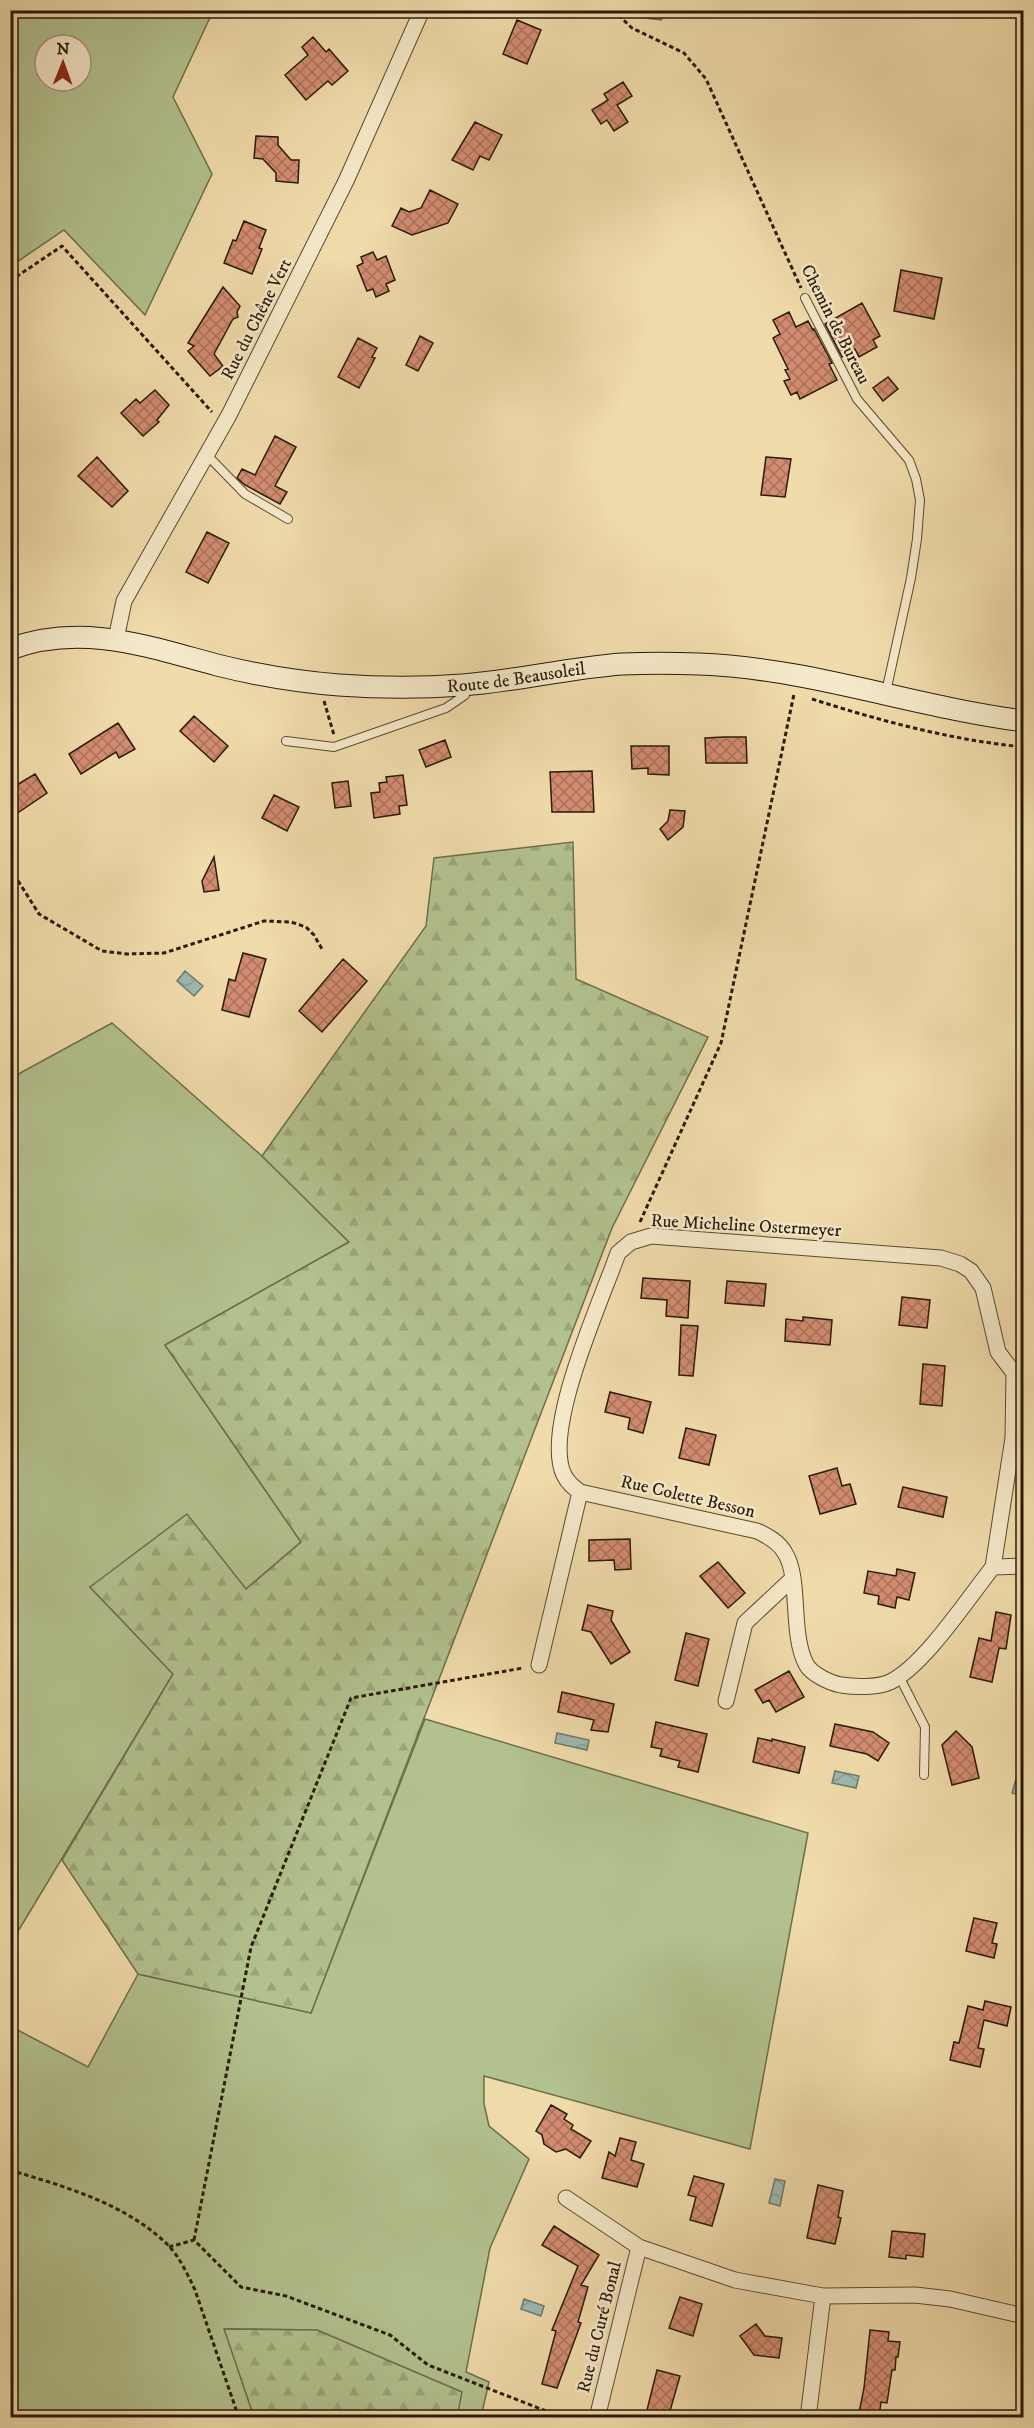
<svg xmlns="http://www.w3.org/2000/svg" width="1034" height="2428" viewBox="0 0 1034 2428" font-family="'IM FELL DW Pica',serif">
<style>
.green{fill:#b2c18e;stroke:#6d6e4c;stroke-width:1.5;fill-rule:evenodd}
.forest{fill:url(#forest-firs);stroke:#6d6e4c;stroke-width:1.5}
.water{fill:url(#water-waves);stroke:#6e796e;stroke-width:1.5}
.building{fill:url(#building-cross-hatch);stroke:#281a09;stroke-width:1.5}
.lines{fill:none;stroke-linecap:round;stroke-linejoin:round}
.lane-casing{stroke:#5a4a31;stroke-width:10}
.street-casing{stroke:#5a4a31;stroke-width:17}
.secondary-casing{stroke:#281a09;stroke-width:23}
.path{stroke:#281a09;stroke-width:3;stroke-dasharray:4.5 3;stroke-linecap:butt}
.lane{stroke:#f5e8c8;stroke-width:8}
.street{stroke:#f5e8c8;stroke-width:15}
.secondary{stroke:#f5e8c8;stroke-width:21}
.labels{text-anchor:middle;stroke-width:5;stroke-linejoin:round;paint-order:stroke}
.street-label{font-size:18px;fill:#281a09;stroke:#f5e8c8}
</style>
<defs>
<pattern id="forest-firs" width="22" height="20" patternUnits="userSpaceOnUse" patternTransform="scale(1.5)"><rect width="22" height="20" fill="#b2c18e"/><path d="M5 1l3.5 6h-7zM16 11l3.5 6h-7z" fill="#99a579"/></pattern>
<pattern id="water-waves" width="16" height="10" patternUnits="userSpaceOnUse" patternTransform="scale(1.5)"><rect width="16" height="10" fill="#9db9b2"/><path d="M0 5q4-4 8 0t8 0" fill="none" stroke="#879e98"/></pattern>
<pattern id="building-cross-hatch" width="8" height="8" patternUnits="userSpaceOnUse" patternTransform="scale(1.5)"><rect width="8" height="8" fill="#d38c71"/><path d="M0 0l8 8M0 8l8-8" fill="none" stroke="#ab725b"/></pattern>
</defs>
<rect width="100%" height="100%" fill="#f0dbaa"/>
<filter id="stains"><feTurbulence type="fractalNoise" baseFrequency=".00333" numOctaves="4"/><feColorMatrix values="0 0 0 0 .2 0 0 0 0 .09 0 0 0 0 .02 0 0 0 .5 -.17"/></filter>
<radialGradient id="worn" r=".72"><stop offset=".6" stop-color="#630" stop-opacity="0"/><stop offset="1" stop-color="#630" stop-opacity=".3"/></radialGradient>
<path class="green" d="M11,10L213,11L173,97L212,174L145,315L64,230L11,266ZM45,45H81V81H45Z
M112,1023L262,1156L349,1242L165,1345L301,1542L246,1589L90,1587L173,1674L11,1943V1078Z
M425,1719L808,1833L750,2149L484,2076V2104L489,2126L529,2159L490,2248L466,2372L489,2382L481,2417H457L461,2392L317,2330L225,2329L254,2417H11L10,2026L88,2067L138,1974L311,2013Z"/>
<path class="forest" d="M589,11L668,10V11L661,20Z
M573,842L576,979L708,1037L612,1228L311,2013L138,1974L62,1860L173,1674L90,1587L187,1514L246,1589L301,1542L165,1345L349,1242L262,1156L426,926L434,858Z
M224,2329L317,2330L462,2392L457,2417H254Z"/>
<path class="water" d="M185,971L203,986L194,996L177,981Z
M557,1733L589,1740L587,1750L555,1743Z
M835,1771L859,1776L856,1788L832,1783Z
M1018,1772L1023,1773V1796L1012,1793Z
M775,2179L785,2181L780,2206L769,2203Z
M524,2299L544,2306L541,2316L521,2309Z"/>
<path class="building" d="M517,20L541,30L527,64L503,54Z
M313,37L326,52L329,49L348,71L332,85L328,81L306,100L285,75L308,55L302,47Z
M623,82L632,96L617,105L628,122L614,131L607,120L601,124L592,110L608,100L604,94Z
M475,122L502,135L489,160L480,156L473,170L452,160Z
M256,136L278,137V145L291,160H299L298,183L276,181V173L263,159L254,158Z
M430,190L458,204L448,223L412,235L392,226L401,208L409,212L421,208Z
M244,221L266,230L259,248L262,249L252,274L224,263L233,240L236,241Z
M373,252L377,260L386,256L395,280L386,284L389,291L376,297L373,289L367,291L357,266L363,263L361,257Z
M901,270L942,278L934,319L894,311Z
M223,287L240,306L237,312L238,317L233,319L214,354L223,366L210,376L188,351L194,346L188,343Z
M862,303L880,336L873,340L877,347L859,357L855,349L842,357L825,324Z
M789,312L796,327L808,321L813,330L814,329L832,363L829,364L837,380L800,399L797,392L791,395L784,381L790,379L785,370L788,369L773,338L780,334L773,320Z
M420,336L433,343L418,371L406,365Z
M358,338L377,348L372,357L375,358L359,388L338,377Z
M888,377L898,389L883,401L873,388Z
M155,390L169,405L157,420L159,422L143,436L121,413L136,399L140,403Z
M275,436L296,447L275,486L287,492L280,504L245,485L237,478L242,469L255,475Z
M97,457L128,491L112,507L78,476Z
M766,457L791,459L785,497L761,495Z
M207,532L229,543L208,583L186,572Z
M194,716L228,746L214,762L180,731Z
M118,723L135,749L119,758L116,752L81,774L69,754Z
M724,737H746L747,763H706L705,738Z
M445,740L451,757L426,767L419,750Z
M631,746H669V775L648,774V768L632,769Z
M592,771L594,812H552L550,772Z
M35,774L47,793L16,814L10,806V789Z
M403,775L407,805L399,806L400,814L374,818L371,793L380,792L379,783L387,782L386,777Z
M348,781L351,806L335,808L332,783Z
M274,795L299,807L287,831L262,818Z
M670,810L685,811L683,827L668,840L660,829L668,821Z
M214,857L219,890L204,892L202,881Z
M243,953L266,959L249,1017L222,1010L229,979L235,981Z
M343,959L367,981L322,1032L299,1011Z
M643,1278L690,1281L688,1318L666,1316L667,1300L641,1298Z
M727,1281L766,1284L764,1306L725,1303Z
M902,1297L930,1300L927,1328L899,1325Z
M803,1317L832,1320L830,1345L785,1341L786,1319L803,1321Z
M681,1325L698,1326L693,1376L679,1375Z
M923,1364L945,1366L942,1406L920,1404Z
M610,1392L651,1402L643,1433L628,1429L630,1418L605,1412Z
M686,1428L716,1435L709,1465L679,1458Z
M837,1468L842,1486L850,1484L856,1504L820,1514L809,1476Z
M903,1487L947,1497L943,1517L898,1507Z
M630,1539L631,1569L615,1570L614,1560L589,1561V1540Z
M718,1562L745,1593L728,1608L700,1576Z
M897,1569L915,1573L909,1600L897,1597L895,1608L878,1604L879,1596L864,1593L868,1571L896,1576Z
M588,1605L613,1611L611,1620L630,1652L611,1664L591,1632L582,1630Z
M996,1612L1011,1615L1006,1649L999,1648L992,1682L970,1677L979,1638L991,1641Z
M686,1633L709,1639L698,1686L675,1680Z
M789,1671L804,1697L776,1712L769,1700L763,1703L755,1690Z
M562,1692L614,1704L608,1732L591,1730L594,1720L558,1712Z
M656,1722L707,1734L698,1772L678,1767L680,1761L660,1756L662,1749L651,1747Z
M835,1724L873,1732L889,1743L878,1761L867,1754L830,1746Z
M956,1731L972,1747L979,1778L952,1785L942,1745Z
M758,1738L772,1741V1739L805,1747L799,1773L753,1762Z
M974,1918L997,1923L992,1943L997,1944L994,1958L966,1951Z
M985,2001L1011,2007L1007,2026L984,2020L978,2048L984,2049L980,2067L950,2060L954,2042L959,2043L968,2006L983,2010Z
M551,2105L567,2114L564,2119L573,2125L571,2129L591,2141L580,2158L566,2149L556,2152L544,2144L542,2135L536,2131Z
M620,2138L636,2142L631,2160L644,2164L637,2187L602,2178L609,2152L615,2156Z
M694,2176L724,2184L712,2226L690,2220L696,2197L688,2195Z
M818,2185L843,2191L838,2217L841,2218L835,2244L807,2238Z
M554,2226L599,2255L581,2285L588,2287L578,2322L581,2323L557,2388L542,2384L556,2331L552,2330L578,2266L542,2245Z
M892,2231L925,2234L923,2257L906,2255V2259L889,2257Z
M680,2297L702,2304L693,2336L669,2328Z
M756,2324L765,2336L782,2338L779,2358L754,2355L740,2336Z
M870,2330L889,2332L888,2341L900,2342L898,2357H896L895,2370H892L887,2403L881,2402L879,2418H858L864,2388Z
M657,2370L680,2376L668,2418H645Z"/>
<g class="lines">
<defs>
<path id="lane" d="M805,298L857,399L909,460L916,479L920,500L917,539L911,578L886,692
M207,455L245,494L288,519
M286,741L334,747L446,708L465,695L464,686
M899,1676L925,1727L924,1775"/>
<path id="street" d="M116,639L124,601L229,415L346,181L422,10
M1024,1374L1014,1373L998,1352L983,1288L971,1271L960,1264L941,1258L651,1236L631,1242L618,1253C601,1302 542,1429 564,1475C568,1483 573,1487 580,1492L757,1531C768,1536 779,1542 785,1553C801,1578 790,1633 806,1664C811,1674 830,1683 841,1685C854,1687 877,1688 890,1682C924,1666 968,1598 993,1567L1024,1566
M993,1567L1013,1438L1014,1373
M539,1665L580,1492
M726,1701L745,1623L792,1579
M566,2198L639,2247L735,2280L823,2296L915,2295L950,2299L1024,2316
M597,2418L639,2247
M808,2418L823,2296"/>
<g id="secondary">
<path id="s1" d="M10,649C81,622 149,647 217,665C257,675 299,682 339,685C380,688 422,688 463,685C516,681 568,668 622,664C647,663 673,663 699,664C810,668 914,707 1024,721"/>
</g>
</defs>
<use href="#lane" class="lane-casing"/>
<use href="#street" class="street-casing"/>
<use href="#secondary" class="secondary-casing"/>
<path class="path" d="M613,10L632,28L684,53L706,79L801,288
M10,281L62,246L212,412
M812,699C881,721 951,740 1024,747
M324,701L334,735
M10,868L39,914L102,951L127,954L164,953L264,921L291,922L306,927L314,935L322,949
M640,1222L721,1043L794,694
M10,2170C66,2187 127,2204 169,2246C180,2258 188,2275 195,2290L239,2418
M194,2240L251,1947L351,1698L523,1668
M169,2247L194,2240L241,2287L286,2296L390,2335L428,2365L564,2418"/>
<use href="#lane" class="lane"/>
<use href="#street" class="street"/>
<use href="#secondary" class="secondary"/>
</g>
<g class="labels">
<g class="street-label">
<text transform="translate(256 319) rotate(-63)" y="6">Rue du Chêne Vert</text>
<text transform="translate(836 324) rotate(63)" y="6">Chemin de Bureau</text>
<text dy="6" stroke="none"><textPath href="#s1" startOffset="513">Route de Beausoleil</textPath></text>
<text transform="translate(746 1225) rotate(3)" y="6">Rue Micheline Ostermeyer</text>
<text transform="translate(688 1496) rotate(13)" y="6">Rue Colette Besson</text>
<text transform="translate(599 2327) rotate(-76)" y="6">Rue du Curé Bonal</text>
</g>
</g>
<rect width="1034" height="2428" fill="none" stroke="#f0dbaa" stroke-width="36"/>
<rect x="12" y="12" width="1010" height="2404" fill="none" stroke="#281a09" stroke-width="3"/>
<rect x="18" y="18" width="998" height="2392" fill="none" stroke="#281a09" stroke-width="1.5"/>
<g transform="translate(63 63) rotate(1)"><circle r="28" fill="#f5e8c8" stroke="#a3967c" stroke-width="1.5"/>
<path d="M0-4.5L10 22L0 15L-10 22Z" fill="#8f2418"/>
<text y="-9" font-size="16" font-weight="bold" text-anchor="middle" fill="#281a09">N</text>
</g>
<rect width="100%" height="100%" filter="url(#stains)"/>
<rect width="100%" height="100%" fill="url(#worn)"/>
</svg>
